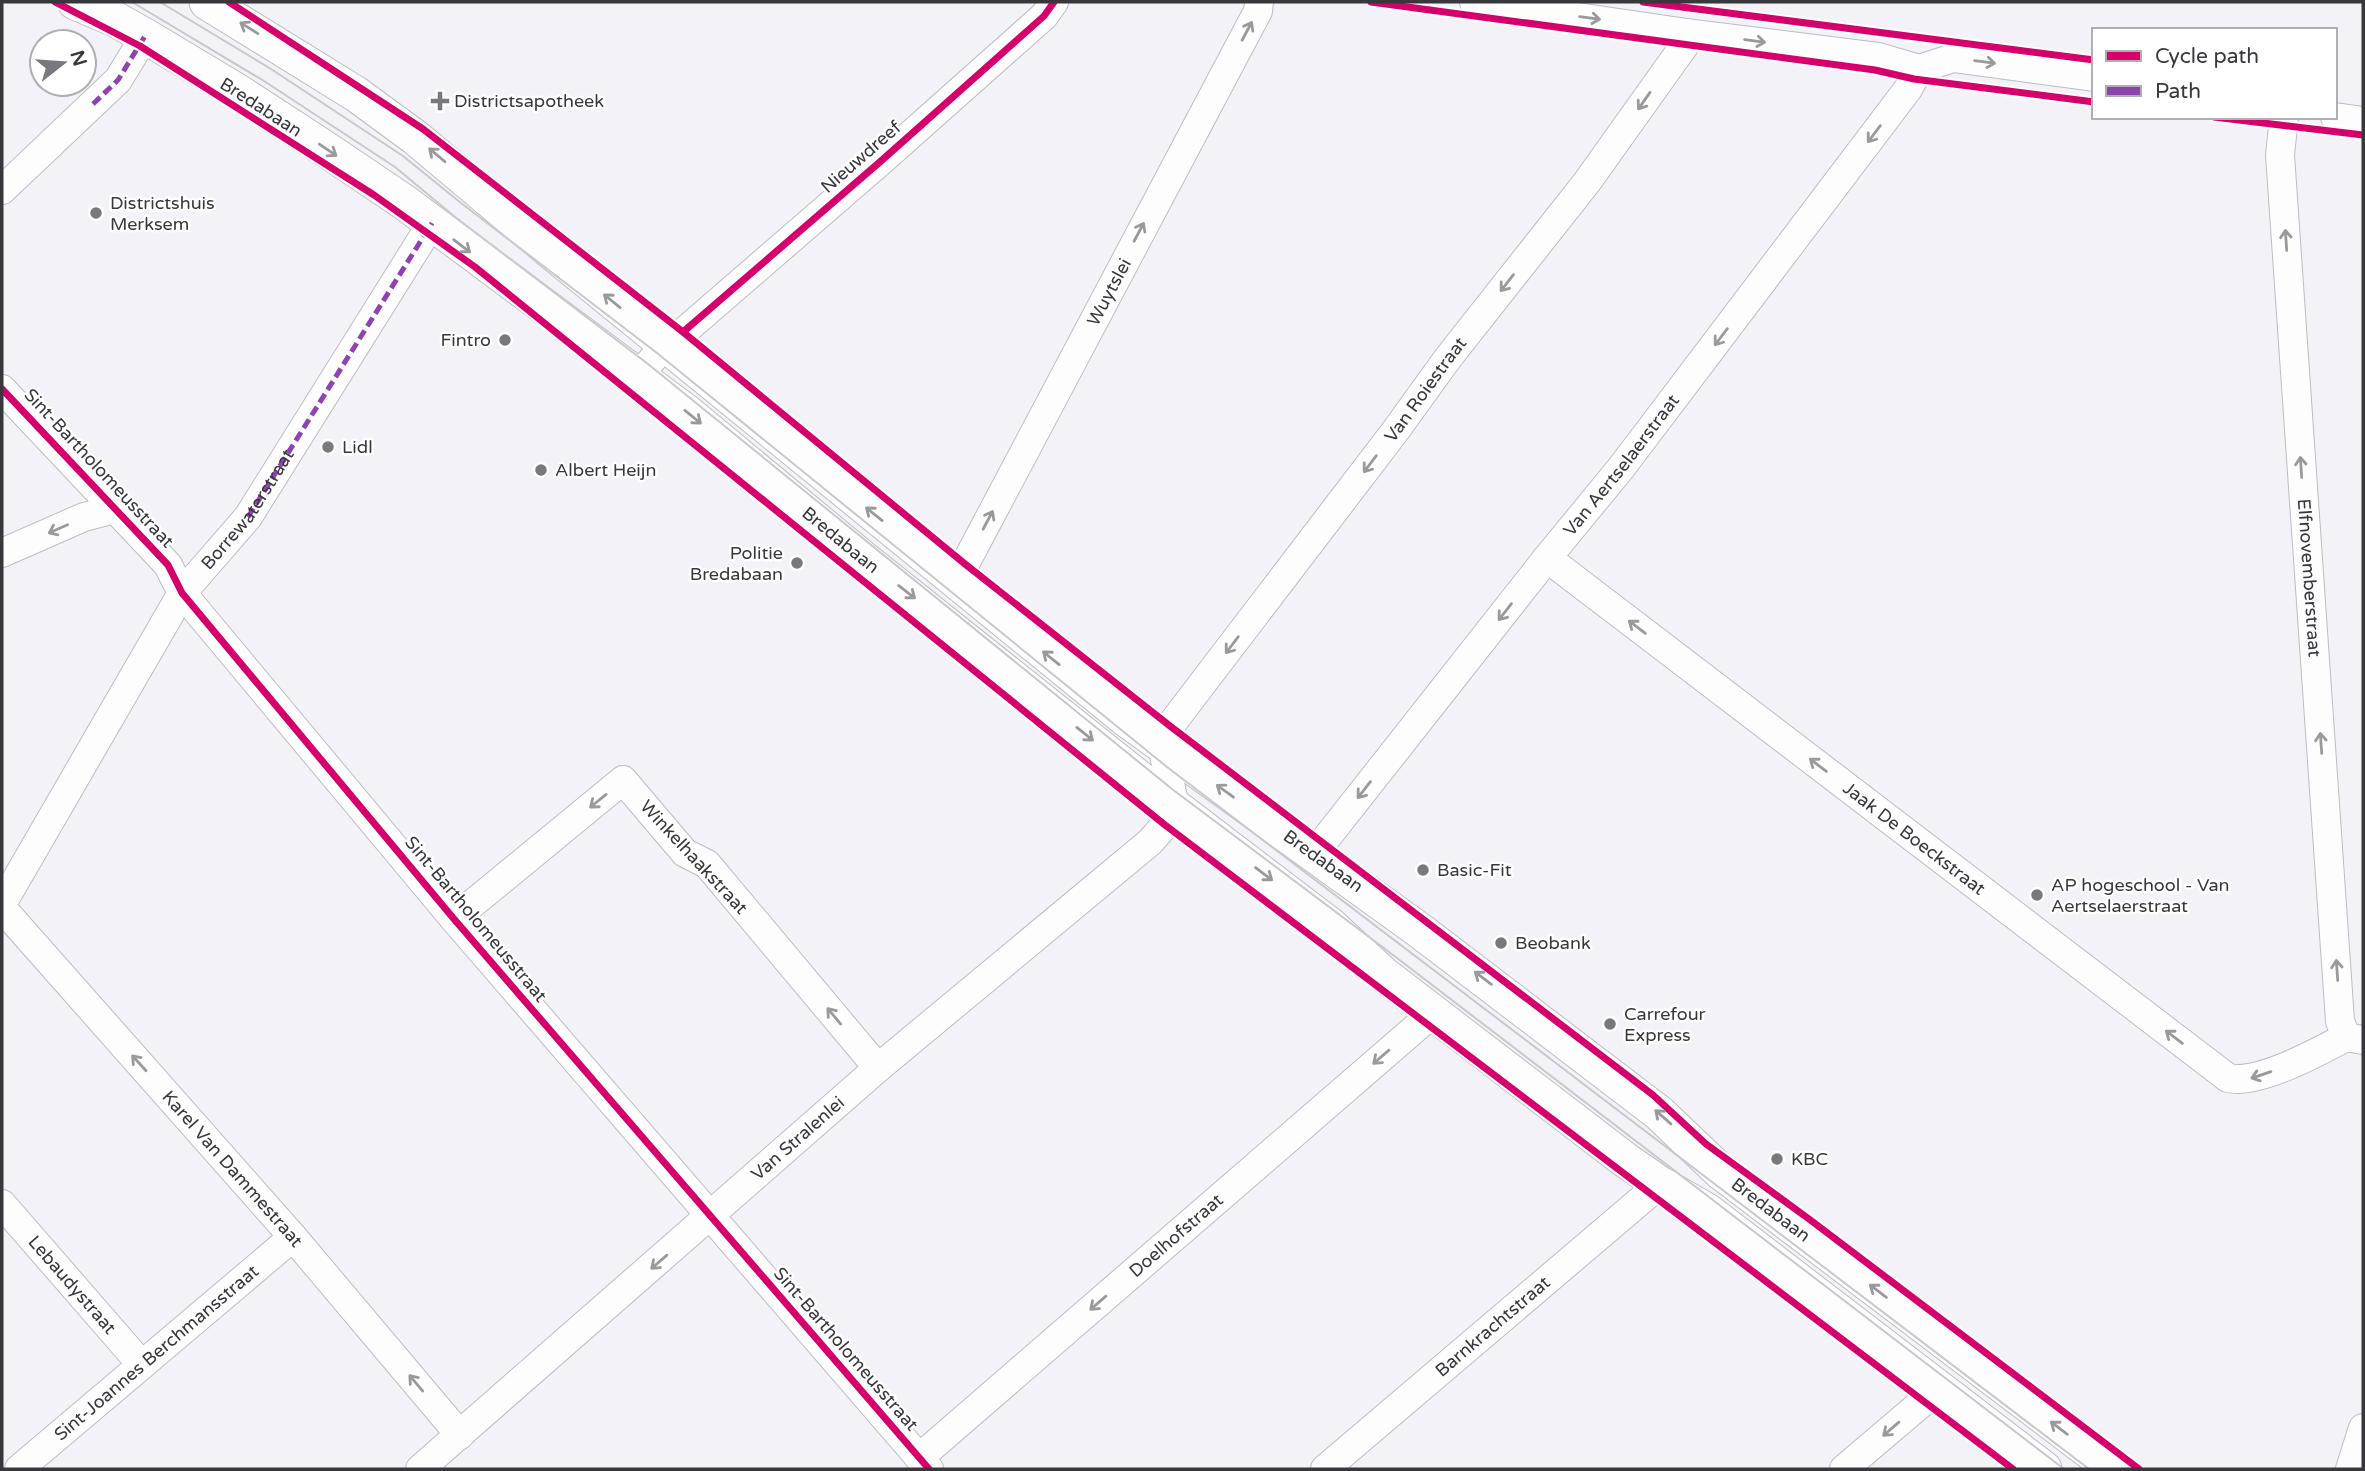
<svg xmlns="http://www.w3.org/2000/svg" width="2365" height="1471" viewBox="0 0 2365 1471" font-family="'Varela Round',sans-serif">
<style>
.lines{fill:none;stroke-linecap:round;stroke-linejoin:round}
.minor-casing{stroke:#bdbdc1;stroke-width:30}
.major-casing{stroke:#bdbdc1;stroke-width:37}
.minor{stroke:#fdfdfe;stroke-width:28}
.major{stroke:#fdfdfe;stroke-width:35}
.tram{stroke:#c9c9cb;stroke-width:2}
.quiet{stroke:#8e44ad;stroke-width:5;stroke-dasharray:10 5;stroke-linecap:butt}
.cycleway-casing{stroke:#fff;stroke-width:11}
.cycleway{stroke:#d6006c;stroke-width:7}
.oneway{stroke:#9a9a9d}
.poi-dot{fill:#78787e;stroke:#fff;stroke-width:2.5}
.labels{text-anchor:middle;stroke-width:5;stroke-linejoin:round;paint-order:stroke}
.poi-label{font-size:18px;fill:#37373c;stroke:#fff;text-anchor:start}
.street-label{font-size:18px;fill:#37373c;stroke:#fff}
</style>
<rect width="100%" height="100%" fill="#f2f2f8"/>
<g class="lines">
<defs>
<g id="minor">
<path d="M1474,2L1687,33L1878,57L1919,69L1953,58L2094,77"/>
<path id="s1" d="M2284,117L2280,155L2340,1021L2346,1037"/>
<path d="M2335,117L2363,121"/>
<path d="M2,190L118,80L145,36"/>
<path d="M638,377L665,344L680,335L881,161L1044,16L1054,2"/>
<path d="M2,389L168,565L182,593L454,919L929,1469"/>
<path d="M2,553L84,517L115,509"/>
<path id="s2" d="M1547,558L2228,1078C2258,1085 2318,1052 2346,1037L2363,1040"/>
<path id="s3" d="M956,581L1258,11L1259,2"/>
<path id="s4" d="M1313,855L1547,558L1621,468L1908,89L1919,69"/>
<path id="s5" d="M2,904L182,593L248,517L432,223"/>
<path id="s6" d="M2,908L293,1237L460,1435"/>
<path d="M454,919L623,780L685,853L707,864L878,1068"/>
<path id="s7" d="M2,1204L142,1365"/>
<path id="s8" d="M919,1458L1433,1013"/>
<path id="s9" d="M19,1469L293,1237"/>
<path id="s10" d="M420,1469L878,1068L1150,842L1165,825L1175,807L1162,745L1170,726L1396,430L1448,358L1587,182L1684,46L1687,33"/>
<path id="s11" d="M1325,1469L1660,1184"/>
<path d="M1844,1469L1938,1389"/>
<path d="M2350,1469L2363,1428"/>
</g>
<g id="major">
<path id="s12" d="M75,2L113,18L145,36L235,90L327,150L404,202L685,411L861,557L1175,807L1331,926L1384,975L1624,1159L1660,1184L1707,1211L2044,1469"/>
<path id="s13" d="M207,2L356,94L416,138L552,252L1126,719L1419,930L1659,1113L1721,1172L2113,1469"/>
</g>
</defs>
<use href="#minor" class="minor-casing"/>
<use href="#major" class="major-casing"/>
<use href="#minor" class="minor"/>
<use href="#major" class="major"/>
<path class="tram" d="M132,2L264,81L395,167L455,217L648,364L1172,789L1397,958L2064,1469
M160,2L271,69L403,156L461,203L657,353L1167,767L2089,1469"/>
<path class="quiet" d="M93,104L118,80L145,36
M248,517L432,223"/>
<defs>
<path id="cycleway" d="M55,2L140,46L374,195L475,267L1165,825L2013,1469
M229,2L423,129L683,332L965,564L1170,726L1653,1095L1706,1144L1809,1219L2139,1469
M1371,2L1875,70L1914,79L2094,102
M1643,2L2094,60
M2214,117L2363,135
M683,332L881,161L1044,16L1054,2
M2,389L168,565L182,593L454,919L929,1469"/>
</defs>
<use href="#cycleway" class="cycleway-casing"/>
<use href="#cycleway" class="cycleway"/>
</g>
<defs><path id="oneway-shaft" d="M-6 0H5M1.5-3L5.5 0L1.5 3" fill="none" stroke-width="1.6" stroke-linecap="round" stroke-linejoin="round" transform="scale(1.75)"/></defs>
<g class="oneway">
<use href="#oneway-shaft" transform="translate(1590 18) rotate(8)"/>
<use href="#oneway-shaft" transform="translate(249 28) rotate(-148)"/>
<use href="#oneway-shaft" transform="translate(1247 31) rotate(-62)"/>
<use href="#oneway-shaft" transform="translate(1755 41) rotate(8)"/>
<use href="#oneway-shaft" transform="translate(1985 62) rotate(8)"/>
<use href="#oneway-shaft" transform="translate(1644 101) rotate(125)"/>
<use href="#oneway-shaft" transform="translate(1874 134) rotate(127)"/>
<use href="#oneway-shaft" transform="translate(328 150) rotate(34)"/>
<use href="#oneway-shaft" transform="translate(437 155) rotate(-140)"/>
<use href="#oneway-shaft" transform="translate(1139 232) rotate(-62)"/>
<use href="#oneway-shaft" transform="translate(2286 240) rotate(-94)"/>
<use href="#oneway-shaft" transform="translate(462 246) rotate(37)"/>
<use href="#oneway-shaft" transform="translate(1507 283) rotate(128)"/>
<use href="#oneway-shaft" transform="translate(612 301) rotate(-141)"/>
<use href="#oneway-shaft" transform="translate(1721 337) rotate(127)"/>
<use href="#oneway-shaft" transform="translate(693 417) rotate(39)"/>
<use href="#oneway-shaft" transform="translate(1370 464) rotate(127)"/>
<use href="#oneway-shaft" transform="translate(2301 467) rotate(-94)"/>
<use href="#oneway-shaft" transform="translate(874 514) rotate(-141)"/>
<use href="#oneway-shaft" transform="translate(988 520) rotate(-62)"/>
<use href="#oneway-shaft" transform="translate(58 529) rotate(156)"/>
<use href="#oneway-shaft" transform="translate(907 592) rotate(38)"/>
<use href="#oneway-shaft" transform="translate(1505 612) rotate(128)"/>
<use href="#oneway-shaft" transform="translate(1637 627) rotate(-143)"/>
<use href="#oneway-shaft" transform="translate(1232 645) rotate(127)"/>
<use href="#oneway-shaft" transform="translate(1051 658) rotate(-141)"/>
<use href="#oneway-shaft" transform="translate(1085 734) rotate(39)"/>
<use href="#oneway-shaft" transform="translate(2321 743) rotate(-94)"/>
<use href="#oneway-shaft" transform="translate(1818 765) rotate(-143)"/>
<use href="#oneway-shaft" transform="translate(1364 790) rotate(128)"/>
<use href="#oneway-shaft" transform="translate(1225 791) rotate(-144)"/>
<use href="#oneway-shaft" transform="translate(598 801) rotate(141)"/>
<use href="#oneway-shaft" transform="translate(1264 874) rotate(37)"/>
<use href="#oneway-shaft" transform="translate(2337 970) rotate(-94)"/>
<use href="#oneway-shaft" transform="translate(1483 978) rotate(-143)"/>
<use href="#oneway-shaft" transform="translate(834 1016) rotate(-130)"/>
<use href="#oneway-shaft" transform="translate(2174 1037) rotate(-143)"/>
<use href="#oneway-shaft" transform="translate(1381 1057) rotate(139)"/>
<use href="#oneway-shaft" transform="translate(139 1063) rotate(-132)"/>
<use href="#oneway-shaft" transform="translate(2261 1075) rotate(161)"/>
<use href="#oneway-shaft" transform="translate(1663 1117) rotate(-139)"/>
<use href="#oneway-shaft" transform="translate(659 1262) rotate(139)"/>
<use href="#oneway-shaft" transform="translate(1878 1291) rotate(-143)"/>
<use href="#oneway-shaft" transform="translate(1098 1303) rotate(139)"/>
<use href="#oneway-shaft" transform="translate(416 1383) rotate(-130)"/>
<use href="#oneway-shaft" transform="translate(2059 1428) rotate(-143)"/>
<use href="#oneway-shaft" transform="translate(1891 1429) rotate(139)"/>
</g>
<g class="poi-dot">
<path d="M436.5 90.5h7v7h7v7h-7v7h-7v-7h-7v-7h7z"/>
<circle cx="96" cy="213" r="7"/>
<circle cx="505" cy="340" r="7"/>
<circle cx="328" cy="447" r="7"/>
<circle cx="541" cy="470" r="7"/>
<circle cx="797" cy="563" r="7"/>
<circle cx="1423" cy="870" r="7"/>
<circle cx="2037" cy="895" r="7"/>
<circle cx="1501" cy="943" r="7"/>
<circle cx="1610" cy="1024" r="7"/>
<circle cx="1777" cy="1159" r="7"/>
</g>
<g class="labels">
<g class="poi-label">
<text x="454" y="107">Districtsapotheek</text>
<text x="110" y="209">Districtshuis<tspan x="110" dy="21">Merksem</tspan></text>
<text x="491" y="346" text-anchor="end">Fintro</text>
<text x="342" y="453">Lidl</text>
<text x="555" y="476">Albert Heijn</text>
<text x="783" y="559" text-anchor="end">Politie<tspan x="783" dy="21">Bredabaan</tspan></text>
<text x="1437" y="876">Basic-Fit</text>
<text x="2051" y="891">AP hogeschool - Van<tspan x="2051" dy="21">Aertselaerstraat</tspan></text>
<text x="1515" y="949">Beobank</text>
<text x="1624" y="1020">Carrefour<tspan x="1624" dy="21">Express</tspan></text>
<text x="1791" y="1165">KBC</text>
</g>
<g class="street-label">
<text dy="6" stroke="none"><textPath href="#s12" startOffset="214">Bredabaan</textPath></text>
<text transform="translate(861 157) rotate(-41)" y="6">Nieuwdreef</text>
<text dy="6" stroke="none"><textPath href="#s3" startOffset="327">Wuytslei</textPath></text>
<text dy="6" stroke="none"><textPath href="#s10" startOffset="1512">Van Roiestraat</textPath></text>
<text dy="6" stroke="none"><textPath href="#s4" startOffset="497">Van Aertselaerstraat</textPath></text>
<text transform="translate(99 468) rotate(47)" y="6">Sint-Bartholomeusstraat</text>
<text dy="6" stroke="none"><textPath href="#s5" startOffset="466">Borrewaterstraat</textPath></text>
<text dy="6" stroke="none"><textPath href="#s12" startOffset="938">Bredabaan</textPath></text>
<text dy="6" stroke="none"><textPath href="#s1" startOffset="462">Elfnovemberstraat</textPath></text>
<text dy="6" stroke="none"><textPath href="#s2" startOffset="462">Jaak De Boeckstraat</textPath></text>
<text transform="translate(694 857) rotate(47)" y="6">Winkelhaakstraat</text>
<text dy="6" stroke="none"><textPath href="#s13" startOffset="1410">Bredabaan</textPath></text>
<text transform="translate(476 919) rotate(50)" y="6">Sint-Bartholomeusstraat</text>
<text dy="6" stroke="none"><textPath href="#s10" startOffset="502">Van Stralenlei</textPath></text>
<text dy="6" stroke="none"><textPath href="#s6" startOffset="348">Karel Van Dammestraat</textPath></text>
<text dy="6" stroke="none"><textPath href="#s13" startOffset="1978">Bredabaan</textPath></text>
<text dy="6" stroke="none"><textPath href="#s8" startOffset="340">Doelhofstraat</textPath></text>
<text dy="6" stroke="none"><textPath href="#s7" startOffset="107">Lebaudystraat</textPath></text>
<text dy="6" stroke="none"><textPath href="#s11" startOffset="220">Barnkrachtstraat</textPath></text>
<text transform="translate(846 1349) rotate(49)" y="6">Sint-Bartholomeusstraat</text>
<text dy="6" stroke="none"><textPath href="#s9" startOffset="180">Sint-Joannes Berchmansstraat</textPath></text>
</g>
</g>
<rect width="2365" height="1471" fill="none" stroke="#37373c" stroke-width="7"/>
<rect x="2092" y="28" width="245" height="91" fill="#ffffff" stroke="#afafb1" stroke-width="2"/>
<rect x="2106" y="51" width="35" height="10" fill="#d6006c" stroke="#afafb1" stroke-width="2"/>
<text x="2155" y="63" font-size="21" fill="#37373c">Cycle path</text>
<rect x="2106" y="86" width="35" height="10" fill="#8e44ad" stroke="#afafb1" stroke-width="2"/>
<text x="2155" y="98" font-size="21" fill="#37373c">Path</text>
<g transform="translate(63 63) rotate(73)"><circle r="33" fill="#ffffff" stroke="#afafb1" stroke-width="2"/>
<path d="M0-5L12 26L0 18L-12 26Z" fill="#78787e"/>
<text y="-10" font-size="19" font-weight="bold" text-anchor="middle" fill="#37373c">N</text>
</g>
</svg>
